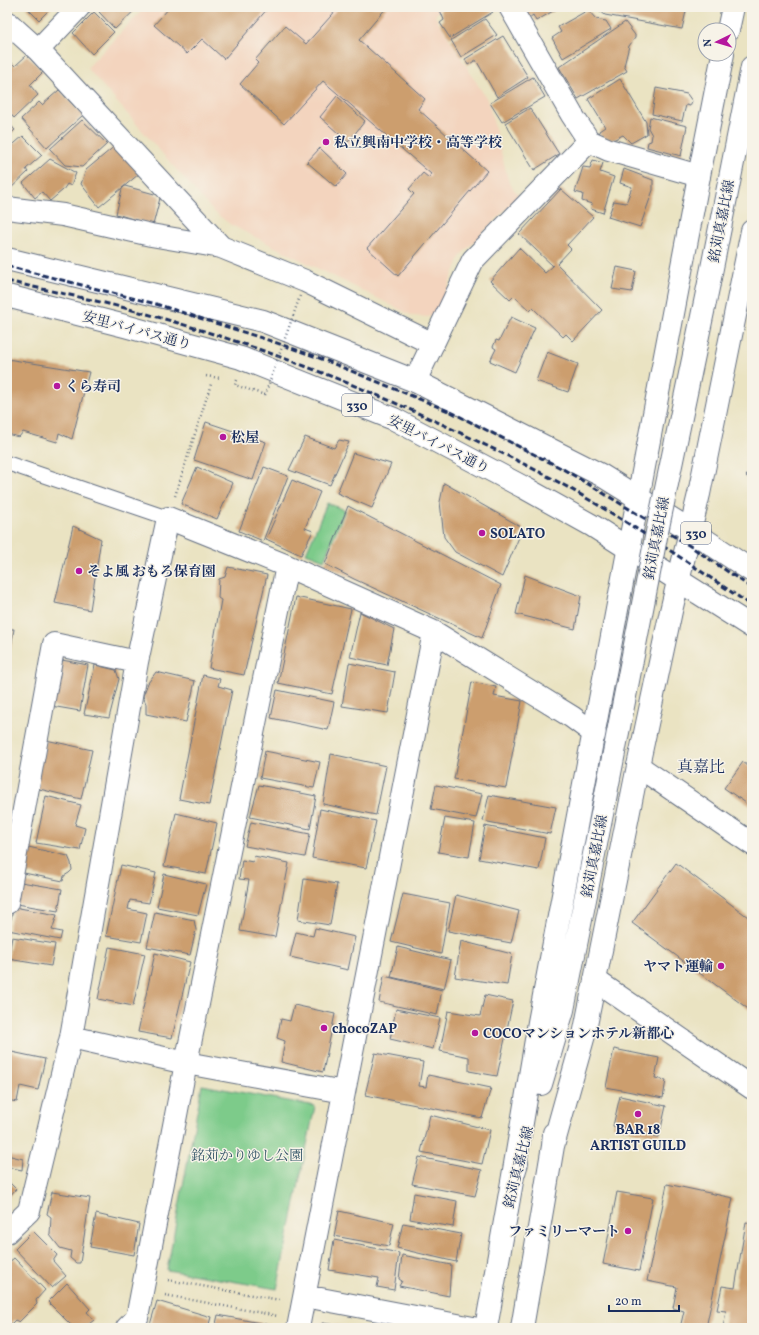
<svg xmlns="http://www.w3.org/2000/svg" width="759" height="1335" viewBox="0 0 759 1335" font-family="Vollkorn,'Noto Serif JP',serif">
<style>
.built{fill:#f3d4be}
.green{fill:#7dcb8a;stroke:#4c7d74}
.building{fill:#cc9e6e}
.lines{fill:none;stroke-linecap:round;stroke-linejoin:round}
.lane-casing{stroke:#636e81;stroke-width:16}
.street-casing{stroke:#636e81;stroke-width:24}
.secondary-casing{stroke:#636e81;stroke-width:24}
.highway-casing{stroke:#636e81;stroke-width:24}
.path{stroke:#636e81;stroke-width:2.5;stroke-dasharray:1 3;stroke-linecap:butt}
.lane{stroke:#fff;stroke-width:14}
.street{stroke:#fff;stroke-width:22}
.secondary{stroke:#fff;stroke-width:22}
.highway{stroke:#fff;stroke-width:22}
.rail{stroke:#1b2f5e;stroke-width:3;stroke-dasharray:6 3;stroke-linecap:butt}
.secondary-bridge-casing{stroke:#636e81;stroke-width:24;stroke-linecap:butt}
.path-bridge{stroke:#636e81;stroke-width:2.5;stroke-dasharray:1 3;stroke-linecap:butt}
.secondary-bridge{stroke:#fff;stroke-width:22}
.poi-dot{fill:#b5179e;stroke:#f7f3e8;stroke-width:1.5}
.labels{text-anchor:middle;stroke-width:3;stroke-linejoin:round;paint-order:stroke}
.shield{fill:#f7f3e8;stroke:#5d6a87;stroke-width:1}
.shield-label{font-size:13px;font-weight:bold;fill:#1b2f5e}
.poi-label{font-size:14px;font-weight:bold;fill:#1b2f5e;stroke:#f7f3e8;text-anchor:start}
.street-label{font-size:14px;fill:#1b2f5e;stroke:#f7f3e8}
.park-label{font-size:14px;fill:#345669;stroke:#f7f3e8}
.quarter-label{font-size:16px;fill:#1b2f5e;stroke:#f7f3e8}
</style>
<rect width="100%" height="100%" fill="#f7f3e8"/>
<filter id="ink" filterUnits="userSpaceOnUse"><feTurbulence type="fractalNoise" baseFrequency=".025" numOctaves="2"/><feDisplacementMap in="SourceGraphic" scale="8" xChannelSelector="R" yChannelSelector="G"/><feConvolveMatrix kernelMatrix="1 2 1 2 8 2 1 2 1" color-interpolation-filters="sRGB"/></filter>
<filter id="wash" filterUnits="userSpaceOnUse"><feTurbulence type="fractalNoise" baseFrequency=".012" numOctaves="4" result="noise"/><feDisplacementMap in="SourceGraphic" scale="16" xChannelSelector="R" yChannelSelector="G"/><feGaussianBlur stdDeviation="0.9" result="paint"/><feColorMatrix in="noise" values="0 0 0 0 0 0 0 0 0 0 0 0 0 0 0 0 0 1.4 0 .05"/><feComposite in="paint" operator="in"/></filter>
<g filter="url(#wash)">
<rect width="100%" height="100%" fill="#eae3c2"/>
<path class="built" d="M145,7H441L435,16L488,101L509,183L519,196L461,255L437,313L428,317L413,316L231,225L213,211L87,68Z"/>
<path class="green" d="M327,503L345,510L324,560L306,553Z
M202,1085L315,1106L277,1289L167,1270Z"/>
<g id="blocks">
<path class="building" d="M26,7H52L39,20Z
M104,7H138L115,29L99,12Z
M170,7H269L224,59L202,39L187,54L154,25Z
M339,7H387L359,40L425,99L418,109L487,171L398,276L367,248L414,194L409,189L423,173L429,178L431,174L323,81L284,124L240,84L258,63L255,60L285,26L306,44Z
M444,7H490L493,12L450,38L440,23L444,20L440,10Z
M523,7H560L536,21L533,15L529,18Z
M595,7H687L682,29L605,15Z
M588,10L596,19L606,21L611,29L563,58L552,38L561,32L558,27Z
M94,12L114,32L92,54L73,33Z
M485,19L497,35L461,57L451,40Z
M625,22L635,35V38L629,46L624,66L627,71L578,99L559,67Z
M503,36L528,77L497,97L476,60L468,65L465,59Z
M27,55L43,72L30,85L38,95L14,118L7,110V67L12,63L15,66Z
M533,77L545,97L502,122L490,103Z
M620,79L646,122L647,134L631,143L623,135L613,140L601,137L599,131L605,127L588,99Z
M656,88L687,94L692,101L690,106L686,105L682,121L652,114Z
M59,90L83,115L47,148L21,119L39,102L42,105Z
M337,96L365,121L348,142L320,117Z
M530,108L559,154L534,170L505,123Z
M650,117L687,126L681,156L647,147L648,142L651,141L652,135L648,128Z
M82,120L107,144L82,167L65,165L50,149Z
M7,121L15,130L7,137Z
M23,136L42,155L26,169L28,172L8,191L7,189V150Z
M116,145L139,174L99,207L81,184L86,170Z
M320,148L347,174L336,187L307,162Z
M50,159L76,173L71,186L67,184L63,190L50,201L42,192L35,198L23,183Z
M593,160L603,163L600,172L614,177L603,213L591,209L592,204L582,201L583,194L575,192L583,167L590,168Z
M624,169L653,180V190L640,227L608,217L614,201L626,203L632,187L620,183Z
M125,186L158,195L160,198L153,225L116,214L122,189Z
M561,189L593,217L567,245L571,249L557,264L602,310L573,341L566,334L563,337L533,308L530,311L514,296L510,300L490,281L519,248L545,273L553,266L519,234Z
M617,267L636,271L632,292L612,289Z
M511,317L535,328L515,372L490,361L496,349L493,347L496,340L499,341Z
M547,352L578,364L568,392L536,381Z
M7,359L89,372L72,439L59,433L57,442L23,432L19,437L7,434Z
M751,383H752V400L749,396Z
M206,422L266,442L253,480L194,460Z
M305,437L334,448L339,440L349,442L330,485L289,470Z
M353,453L391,464L372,508L337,493Z
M197,467L233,483L217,519L181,504Z
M264,467L288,476L263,541L239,531Z
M752,469V481L746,476Z
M292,480L320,492L305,528L313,531L301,555L266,539Z
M444,483L523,528L502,577L455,552L444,537L440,502Z
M348,506L501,585L482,638L354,579L325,564Z
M73,526L101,539L90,610L55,603Z
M228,567L267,575L244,675L209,668L221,600L218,598L219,579L225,577Z
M525,575L581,596L575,629L516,614Z
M296,597L351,609L332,694L278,683Z
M360,612L394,629L387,665L350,657Z
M7,629H14L8,664H7Z
M62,660L88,665L80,711L51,706Z
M349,663L395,672L388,713L342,706Z
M95,665L116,670L119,679L109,718L84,714Z
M156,672L195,681L186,722L146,714V704L143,696L148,683Z
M203,675L220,679L218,686L232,690L209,805L179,799Z
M472,682L496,687L494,696L522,701L506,788L454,779Z
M277,690L334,702L328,730L271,718Z
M46,740L92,750L81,799L35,788Z
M265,751L320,762L314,788L260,778Z
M331,754L386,766L376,815L323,804Z
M743,762L752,769V807L724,788Z
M259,785L316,796L310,829L250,817Z
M436,785L482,794L476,818L431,809Z
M489,795L556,807L550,834L483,821Z
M46,796L81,805L75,825L85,828L80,850L36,843Z
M320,809L376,821L366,868L312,858Z
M176,813L217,823L206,874L164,866Z
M445,818L475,823L469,857L438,852Z
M251,822L310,834L305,857L245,846Z
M485,826L545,838L539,870L479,859Z
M24,846L68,856L71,863L72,870L69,873L64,876L63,881L19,872Z
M254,856L289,863L275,937L240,931L249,880L239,879L242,860L253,862Z
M676,863L752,920V1009L751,1011L632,923Z
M121,865L156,873L149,903L130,900L128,909L147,913L141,942L106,936Z
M164,874L206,884L198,915L157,907Z
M304,879L337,884L330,925L298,920Z
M21,882L62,889L58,911L17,904Z
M403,894L450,903L441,954L391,942Z
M456,895L519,911L511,943L448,931Z
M14,907L57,915L52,930L62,932L60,940L8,930Z
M155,912L194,920L196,930L190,955L147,947Z
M315,928L355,937L348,970L290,957L296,932L313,936Z
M12,937L55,944L51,966L8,959Z
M461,941L512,954L507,985L455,977Z
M109,947L145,954L133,1006L98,999Z
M398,947L451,960L444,989L391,977Z
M155,953L190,962L172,1038L138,1032Z
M384,976L442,990L437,1015L379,1002Z
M485,995L513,1001L497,1076L469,1071V1057L440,1051L448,1011L480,1016Z
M294,1005L335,1014L323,1072L281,1062L285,1041L277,1038L281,1019L290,1021Z
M396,1009L440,1018L433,1049L390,1039Z
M614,1049L659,1058L655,1078L666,1080L663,1098L606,1087Z
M7,1051L45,1059L38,1090L20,1086L17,1102L7,1100Z
M375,1053L423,1062L419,1086L426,1087L428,1075L491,1088L482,1118L365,1095Z
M620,1096L666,1106L659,1137L613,1126Z
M430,1115L490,1130L482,1164L421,1152Z
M7,1155L23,1159L22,1170L7,1167Z
M419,1157L482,1170L475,1196L412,1184Z
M7,1180L16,1189L7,1199Z
M667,1184L733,1198L706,1328H680L684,1311L673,1308L677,1287L647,1281Z
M52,1192L90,1198L80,1263H76L70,1258L71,1251L60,1248L50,1235L51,1217L47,1214Z
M617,1192L653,1198L639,1271L603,1264Z
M414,1193L457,1201L453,1227L410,1219Z
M339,1211L394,1223L389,1246L334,1236Z
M96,1214L139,1224L134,1255L90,1247Z
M746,1222L752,1223V1328H723L726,1311L717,1310L722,1286L735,1288Z
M403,1223L461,1234L456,1262L397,1248Z
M33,1231L57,1255L53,1261L66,1276L52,1288L15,1249Z
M334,1240L399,1253L394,1290L377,1287L379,1278L329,1270Z
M402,1255L451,1265L449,1296L399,1286L402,1281L399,1279Z
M14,1258L45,1290L36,1300L37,1304L19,1322L15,1320L8,1327L7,1326V1264Z
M67,1283L90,1309L87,1312L94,1320L84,1328H74L48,1302Z
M157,1301L211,1317L208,1328H149Z
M218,1315L276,1326V1328H215Z
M322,1323L350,1327V1328H322Z"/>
</g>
</g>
<g filter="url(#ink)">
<use href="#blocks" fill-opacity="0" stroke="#636e81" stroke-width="1"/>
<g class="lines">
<defs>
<path id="lane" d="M7,463L168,518"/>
<path id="street" d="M510,7L572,115L589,141L609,150L699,176
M7,22L38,50L221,247L305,281L433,344
M38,50L79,7
M7,208L63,215L151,235L221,247
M415,381L473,260L589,141
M638,766L752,844
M7,903L54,644L137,662
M595,980L752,1088
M71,1037L186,1063L344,1092
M7,1232L29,1211L71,1037L137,662L168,518L287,566L434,632L572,717L595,734
M305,1296L473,1328
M127,1328L137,1318L186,1063L287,566
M298,1328L434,632"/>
<path id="secondary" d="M728,30L733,7
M709,283L752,67
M541,1084L563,1010L605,799
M553,1146L584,1035L638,766L671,611L699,494L752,231
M513,1176L539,1022L699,176L723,54
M486,1328L513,1176L517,1163
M522,1328L553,1146L554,1133"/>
<path id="highway" d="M7,259L263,321L415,381L601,475L690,530L752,571
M7,296L125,326L241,358L394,419L523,487L593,526L752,627"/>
</defs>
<use href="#lane" class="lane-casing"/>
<use href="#street" class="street-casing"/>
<use href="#secondary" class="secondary-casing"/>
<use href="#highway" class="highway-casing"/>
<path class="path" d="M206,376L220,378
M237,380L235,385L265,395
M175,496L211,384
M168,1280L280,1300
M165,1295L278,1316"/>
<use href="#lane" class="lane"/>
<use href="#street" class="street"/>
<use href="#secondary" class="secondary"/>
<use href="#highway" class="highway"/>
<path class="rail" d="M7,266L156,304L271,341L317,357L451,412L563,469L608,496L690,546L752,588
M7,281C54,292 101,301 147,314C261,346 371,389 477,441C508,456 539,471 569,488C632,524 692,565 752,606"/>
<defs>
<path id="secondary-bridge" d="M605,799L657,532L709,283"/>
</defs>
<use href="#secondary-bridge" class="secondary-bridge-casing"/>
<path class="path-bridge" d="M265,395L300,296"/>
<use href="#secondary-bridge" class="secondary-bridge"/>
</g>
</g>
<g class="poi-dot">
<circle cx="326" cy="142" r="4"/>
<circle cx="57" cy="386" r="4"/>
<circle cx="223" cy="437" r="4"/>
<circle cx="482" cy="533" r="4"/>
<circle cx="79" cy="571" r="4"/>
<circle cx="721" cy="966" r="4"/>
<circle cx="324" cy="1028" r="4"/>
<circle cx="475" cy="1033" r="4"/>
<circle cx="638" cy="1114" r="4"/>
<circle cx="628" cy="1231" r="4"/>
</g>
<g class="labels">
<g class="shield">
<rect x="342" y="394" width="30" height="22" rx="3"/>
<rect x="681" y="522" width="30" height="22" rx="3"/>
</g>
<g class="shield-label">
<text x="357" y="410">330</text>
<text x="696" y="538">330</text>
</g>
<g class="poi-label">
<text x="334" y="147">私立興南中学校・高等学校</text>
<text x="65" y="391">くら寿司</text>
<text x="231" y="442">松屋</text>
<text x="490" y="538">SOLATO</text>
<text x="87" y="576">そよ風 おもろ保育園</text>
<text x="713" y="971" text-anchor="end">ヤマト運輸</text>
<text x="332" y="1033">chocoZAP</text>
<text x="483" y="1038">COCOマンションホテル新都心</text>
<text x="638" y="1134" text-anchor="middle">BAR 18<tspan x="638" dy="16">ARTIST GUILD</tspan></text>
<text x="620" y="1236" text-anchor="end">ファミリーマート</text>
</g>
<g class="street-label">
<text transform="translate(721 221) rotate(-79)" y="5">銘苅真嘉比線</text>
<text transform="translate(137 330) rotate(15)" y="5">安里バイパス通り</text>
<text transform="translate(439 444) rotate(27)" y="5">安里バイパス通り</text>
<text transform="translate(656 538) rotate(-79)" y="5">銘苅真嘉比線</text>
<text transform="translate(594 856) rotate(-79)" y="5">銘苅真嘉比線</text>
<text transform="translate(518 1167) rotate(-76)" y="5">銘苅真嘉比線</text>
</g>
<g class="park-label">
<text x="247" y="1160">銘苅かりゆし公園</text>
</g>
<g class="quarter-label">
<text x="701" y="772">真嘉比</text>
</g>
</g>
<rect width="759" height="1335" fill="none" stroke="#f7f3e8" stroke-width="24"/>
<g transform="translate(717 42) rotate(265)"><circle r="19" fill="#f7f3e8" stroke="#9fa5b1"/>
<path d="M0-3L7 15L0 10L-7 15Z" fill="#b5179e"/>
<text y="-6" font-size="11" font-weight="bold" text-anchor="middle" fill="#1b2f5e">N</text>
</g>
<path d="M609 1305v6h70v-6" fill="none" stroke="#1b2f5e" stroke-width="2"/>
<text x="615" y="1305" font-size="12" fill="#1b2f5e" stroke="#f7f3e8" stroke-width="3" paint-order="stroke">20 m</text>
</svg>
